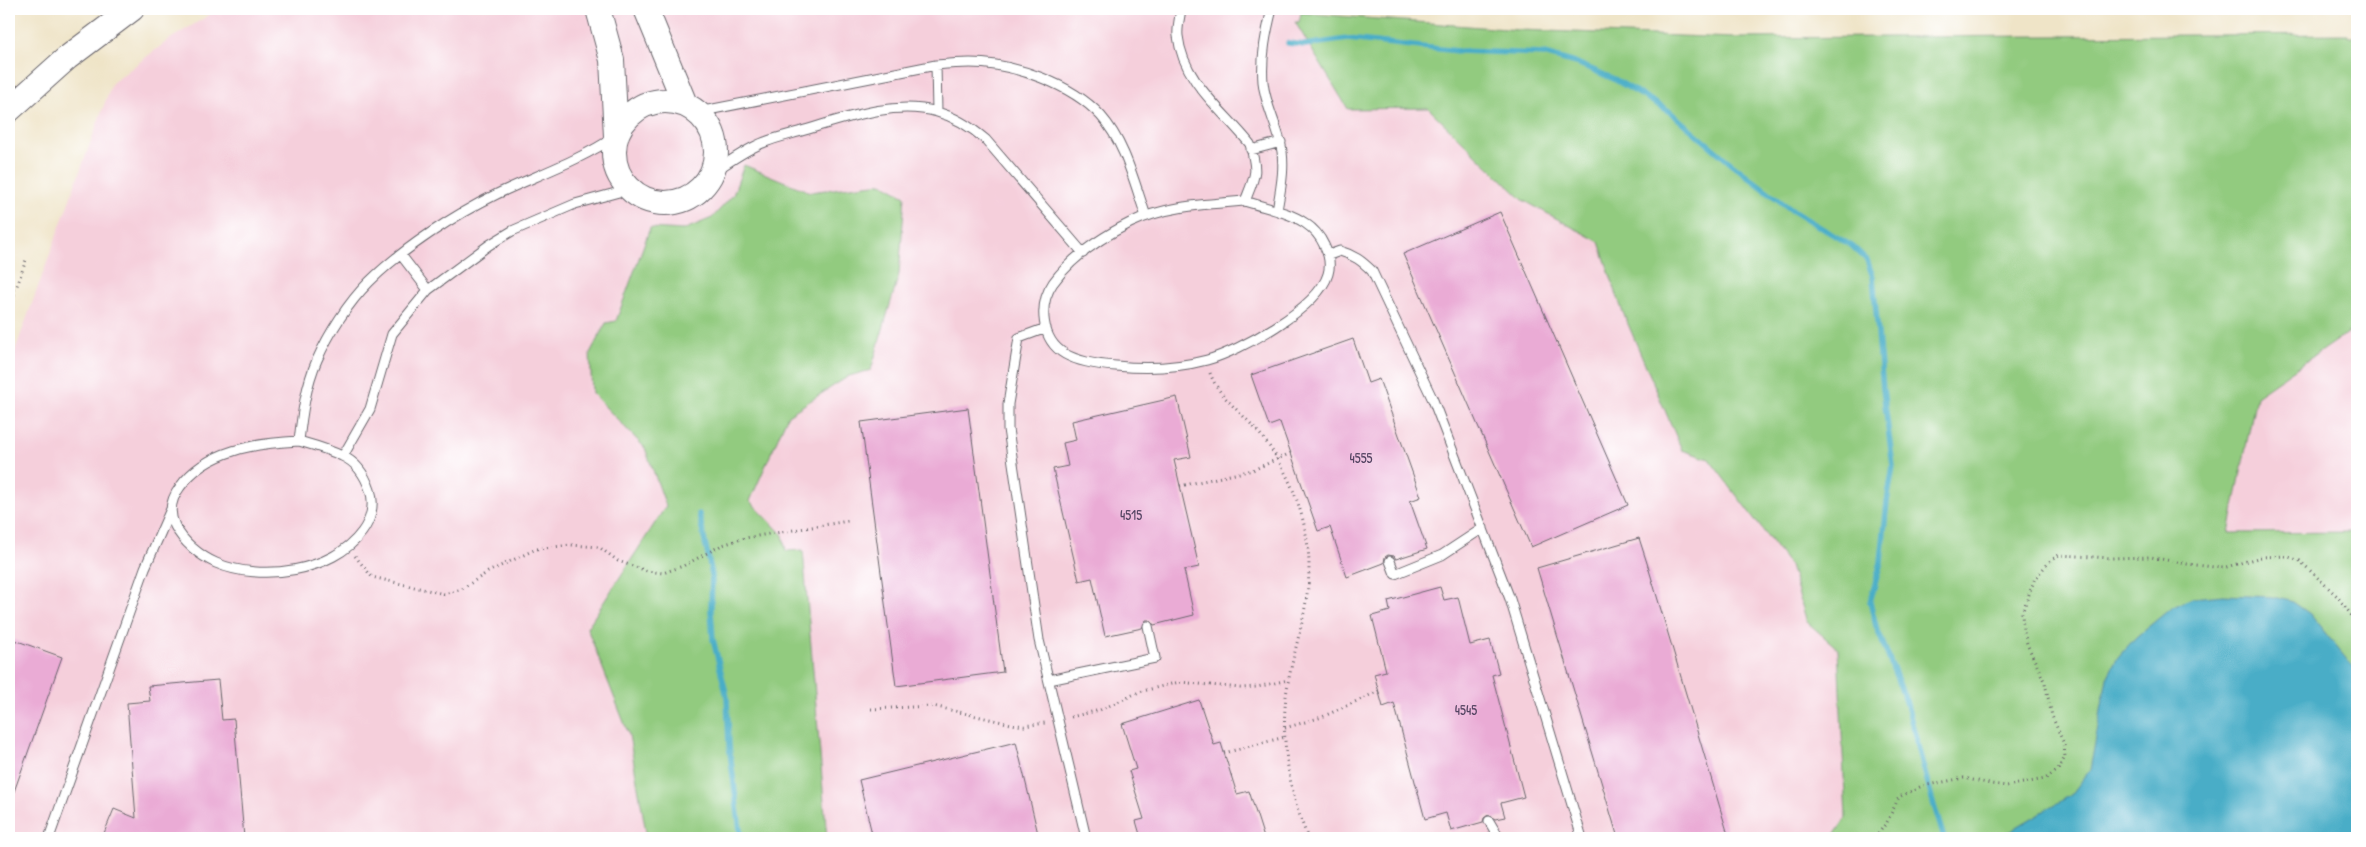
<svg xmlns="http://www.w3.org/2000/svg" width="2366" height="847" viewBox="0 0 2366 847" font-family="'Patrick Hand',sans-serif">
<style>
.built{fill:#f5cfdb}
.green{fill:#92cb7f;stroke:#5a765d}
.water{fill:#48adc7;stroke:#356881}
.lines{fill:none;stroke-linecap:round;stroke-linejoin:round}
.stream{stroke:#48adc7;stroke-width:5.5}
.building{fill:#eaabd5}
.service-casing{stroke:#6a666c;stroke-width:11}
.secondary-casing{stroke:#6a666c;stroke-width:26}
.path{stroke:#6a666c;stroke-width:3;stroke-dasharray:1 4;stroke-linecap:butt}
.service{stroke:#fff;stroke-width:9}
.secondary{stroke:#fff;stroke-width:24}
.labels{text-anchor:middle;stroke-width:4;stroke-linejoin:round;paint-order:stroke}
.number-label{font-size:14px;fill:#544462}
</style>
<rect width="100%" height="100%" fill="#fff"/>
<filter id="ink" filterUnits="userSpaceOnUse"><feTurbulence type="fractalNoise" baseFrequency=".02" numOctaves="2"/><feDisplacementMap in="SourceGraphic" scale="10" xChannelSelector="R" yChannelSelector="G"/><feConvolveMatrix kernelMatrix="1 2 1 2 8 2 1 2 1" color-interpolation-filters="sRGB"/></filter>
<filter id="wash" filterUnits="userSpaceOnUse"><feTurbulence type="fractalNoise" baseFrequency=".0096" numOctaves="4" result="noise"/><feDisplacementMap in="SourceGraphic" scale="20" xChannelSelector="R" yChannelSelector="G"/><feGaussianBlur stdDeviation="1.12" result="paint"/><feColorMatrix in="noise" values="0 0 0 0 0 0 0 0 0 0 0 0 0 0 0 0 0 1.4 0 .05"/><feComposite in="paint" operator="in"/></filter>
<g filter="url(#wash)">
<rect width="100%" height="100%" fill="#efe4c7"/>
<path class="built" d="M219,9H1265L1301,13L1299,22L1348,109L1428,108L1523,200L1599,242L1622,310L1682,450L1709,459L1790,566L1807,622L1838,649L1846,818L1832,838H827L803,550L786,551L783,535L750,501L788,415L849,376L871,370L882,183L810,192L744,165L733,195L712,218L683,230L650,228L592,393L645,448L666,506L587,628L629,735L647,838H9V367L112,83L170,39Z
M2357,326V532L2229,534L2256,396Z"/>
<path class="green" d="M1301,13L1519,30L1734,38L2348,34V36H2357V326L2256,396L2229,533L2357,532V838H1832L1846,818L1838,649L1807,622L1790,566L1709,459L1682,450L1622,310L1599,242L1523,200L1428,108L1348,109L1295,22H1299Z
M744,165L810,192L882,183L905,196L899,274L871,370L849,376L788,415L750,501L783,535L786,551L803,550L827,838H647L629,735L587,628L666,506L645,448L592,393L590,353L606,323L616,321L650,228L683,230L712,218L733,195Z"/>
<path class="water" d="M2223,595L2274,597L2293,602L2310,614L2356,671L2357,837L1998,838L2071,795L2090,770L2107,678L2118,657L2136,637L2171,608L2192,598Z"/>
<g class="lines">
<path class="stream" d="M1288,43L1305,45L1348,39L1458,51L1544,54L1579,64L1614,79L1669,111L1728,161L1793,211L1852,246L1867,260L1873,277L1883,389L1893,466L1887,502L1881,562L1870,602L1876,626L1906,701L1932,799L1944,838
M699,514L712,575L711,610L713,639L727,697L729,745L741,838"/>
</g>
<g id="blocks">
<path class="building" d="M1500,212L1628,505L1531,547L1403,254Z
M1353,339L1368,383L1379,379L1421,497L1410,501L1427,549L1396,559L1394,556L1388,555L1385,557L1384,563L1347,577L1330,527L1318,531L1280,422L1269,426L1251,375Z
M1177,397L1191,457L1174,460L1199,567L1184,570L1194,615L1154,625L1150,620H1146L1142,628L1105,636L1092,578L1079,581L1053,469L1068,466L1063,443L1076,440L1072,421Z
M968,408L1003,672L896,686L861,422Z
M1639,538L1647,563L1729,838H1618L1537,568Z
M1440,587L1444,600L1458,597L1470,645L1490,640L1499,673L1492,675L1524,797L1501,803L1505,817L1495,819L1488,815L1484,818L1483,822L1451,831L1446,813L1425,819L1394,703L1383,707L1374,674L1386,671L1372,616L1390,611L1388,601Z
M9,638L62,657L11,800H9Z
M218,680L222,720L234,719L244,838H102L114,809L136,818L127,703L150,701L148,686Z
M1199,700L1214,745L1221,743L1237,794L1249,791L1264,838H1141L1136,821L1144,819L1129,771L1136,769L1122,724Z
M1016,742L1039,838H873L859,780Z"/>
</g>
</g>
<g filter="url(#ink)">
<use href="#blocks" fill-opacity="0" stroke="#6a666c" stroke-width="1"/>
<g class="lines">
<defs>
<path id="service" d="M1181,9C1180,17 1177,27 1178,36C1183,82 1223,110 1250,144C1258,173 1256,174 1245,201
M1272,9C1266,33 1261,57 1263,82C1265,103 1275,121 1280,141C1286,164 1281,188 1277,210
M936,65L937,111
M698,112L936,65C947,64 959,63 970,63C1013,63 1072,84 1101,116C1125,143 1134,182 1146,216
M1251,150L1281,142
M712,173C729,162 746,149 765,142C778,137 792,134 805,130C846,118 894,100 937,112C956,117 971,127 986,140L1083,253
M1245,201C1265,208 1287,211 1305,223C1314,229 1320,236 1324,245C1329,255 1331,264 1328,274C1318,309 1239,351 1207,360C1177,368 1146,369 1116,366C1101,365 1079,362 1065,354C1041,340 1038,305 1053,283C1071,258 1102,237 1130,223C1164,206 1207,204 1245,201Z
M401,255L428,290
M1329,255L1340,251C1354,255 1362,261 1372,271L1433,400L1510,599L1582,838
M1046,328L1019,338L1008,404V429L1039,640L1086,838
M299,441C313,445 328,449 342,456C356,462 365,475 370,490C375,504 371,520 362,532C333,572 260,582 216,563C200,556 183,542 175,526C168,512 171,499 180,487C206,450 257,443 299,441Z
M299,441C302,414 306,385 317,360C329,333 348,303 369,282C402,249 456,214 497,194C537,175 579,161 616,136
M343,456L370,409L392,334L428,290L489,245L512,231L575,204L630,189
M1390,561L1395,574L1442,555L1483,528
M1049,680L1155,658L1148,626
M1489,821L1499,838
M49,838L145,568L171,509"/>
<path id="secondary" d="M598,9L612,60L616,136
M646,9L685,104
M614 152a51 51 0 1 1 102 0a51 51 0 1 1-102 0Z
M9,110L67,58L132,9"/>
</defs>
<use href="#service" class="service-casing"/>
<use href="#secondary" class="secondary-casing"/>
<path class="path" d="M9,309L27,257
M1210,373C1218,395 1236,408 1252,425C1282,457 1303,503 1308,548C1313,595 1298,633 1289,678C1278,731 1288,789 1308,838
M1180,486L1253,470L1291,453
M355,556L372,577L444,594L462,589L488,572L536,549L571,545L599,547L618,561L647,571L663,573L683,566L722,545L745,538L848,521
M871,709L933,706L1011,724L1024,726L1045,723
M1071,717L1100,710L1139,692L1179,682L1240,688L1257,687L1288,680
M1285,728L1322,717L1379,691
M1224,753L1285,737
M1875,838L1887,822L1899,797L1922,786L1964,778L1991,784L2007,786L2045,779L2058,770L2065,757L2064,744L2052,716L2045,683L2027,644L2023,628L2022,613L2035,578L2051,560L2059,555L2111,558L2151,557L2187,564L2223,568L2261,557L2286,556L2300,561L2337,596L2352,616L2357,636"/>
<use href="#service" class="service"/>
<use href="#secondary" class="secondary"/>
</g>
</g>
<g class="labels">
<g class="number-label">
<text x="1361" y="463">4555</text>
<text x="1131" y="520">4515</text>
<text x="1466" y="715">4545</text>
</g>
</g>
<rect width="2366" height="847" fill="none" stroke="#fff" stroke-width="30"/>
</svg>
